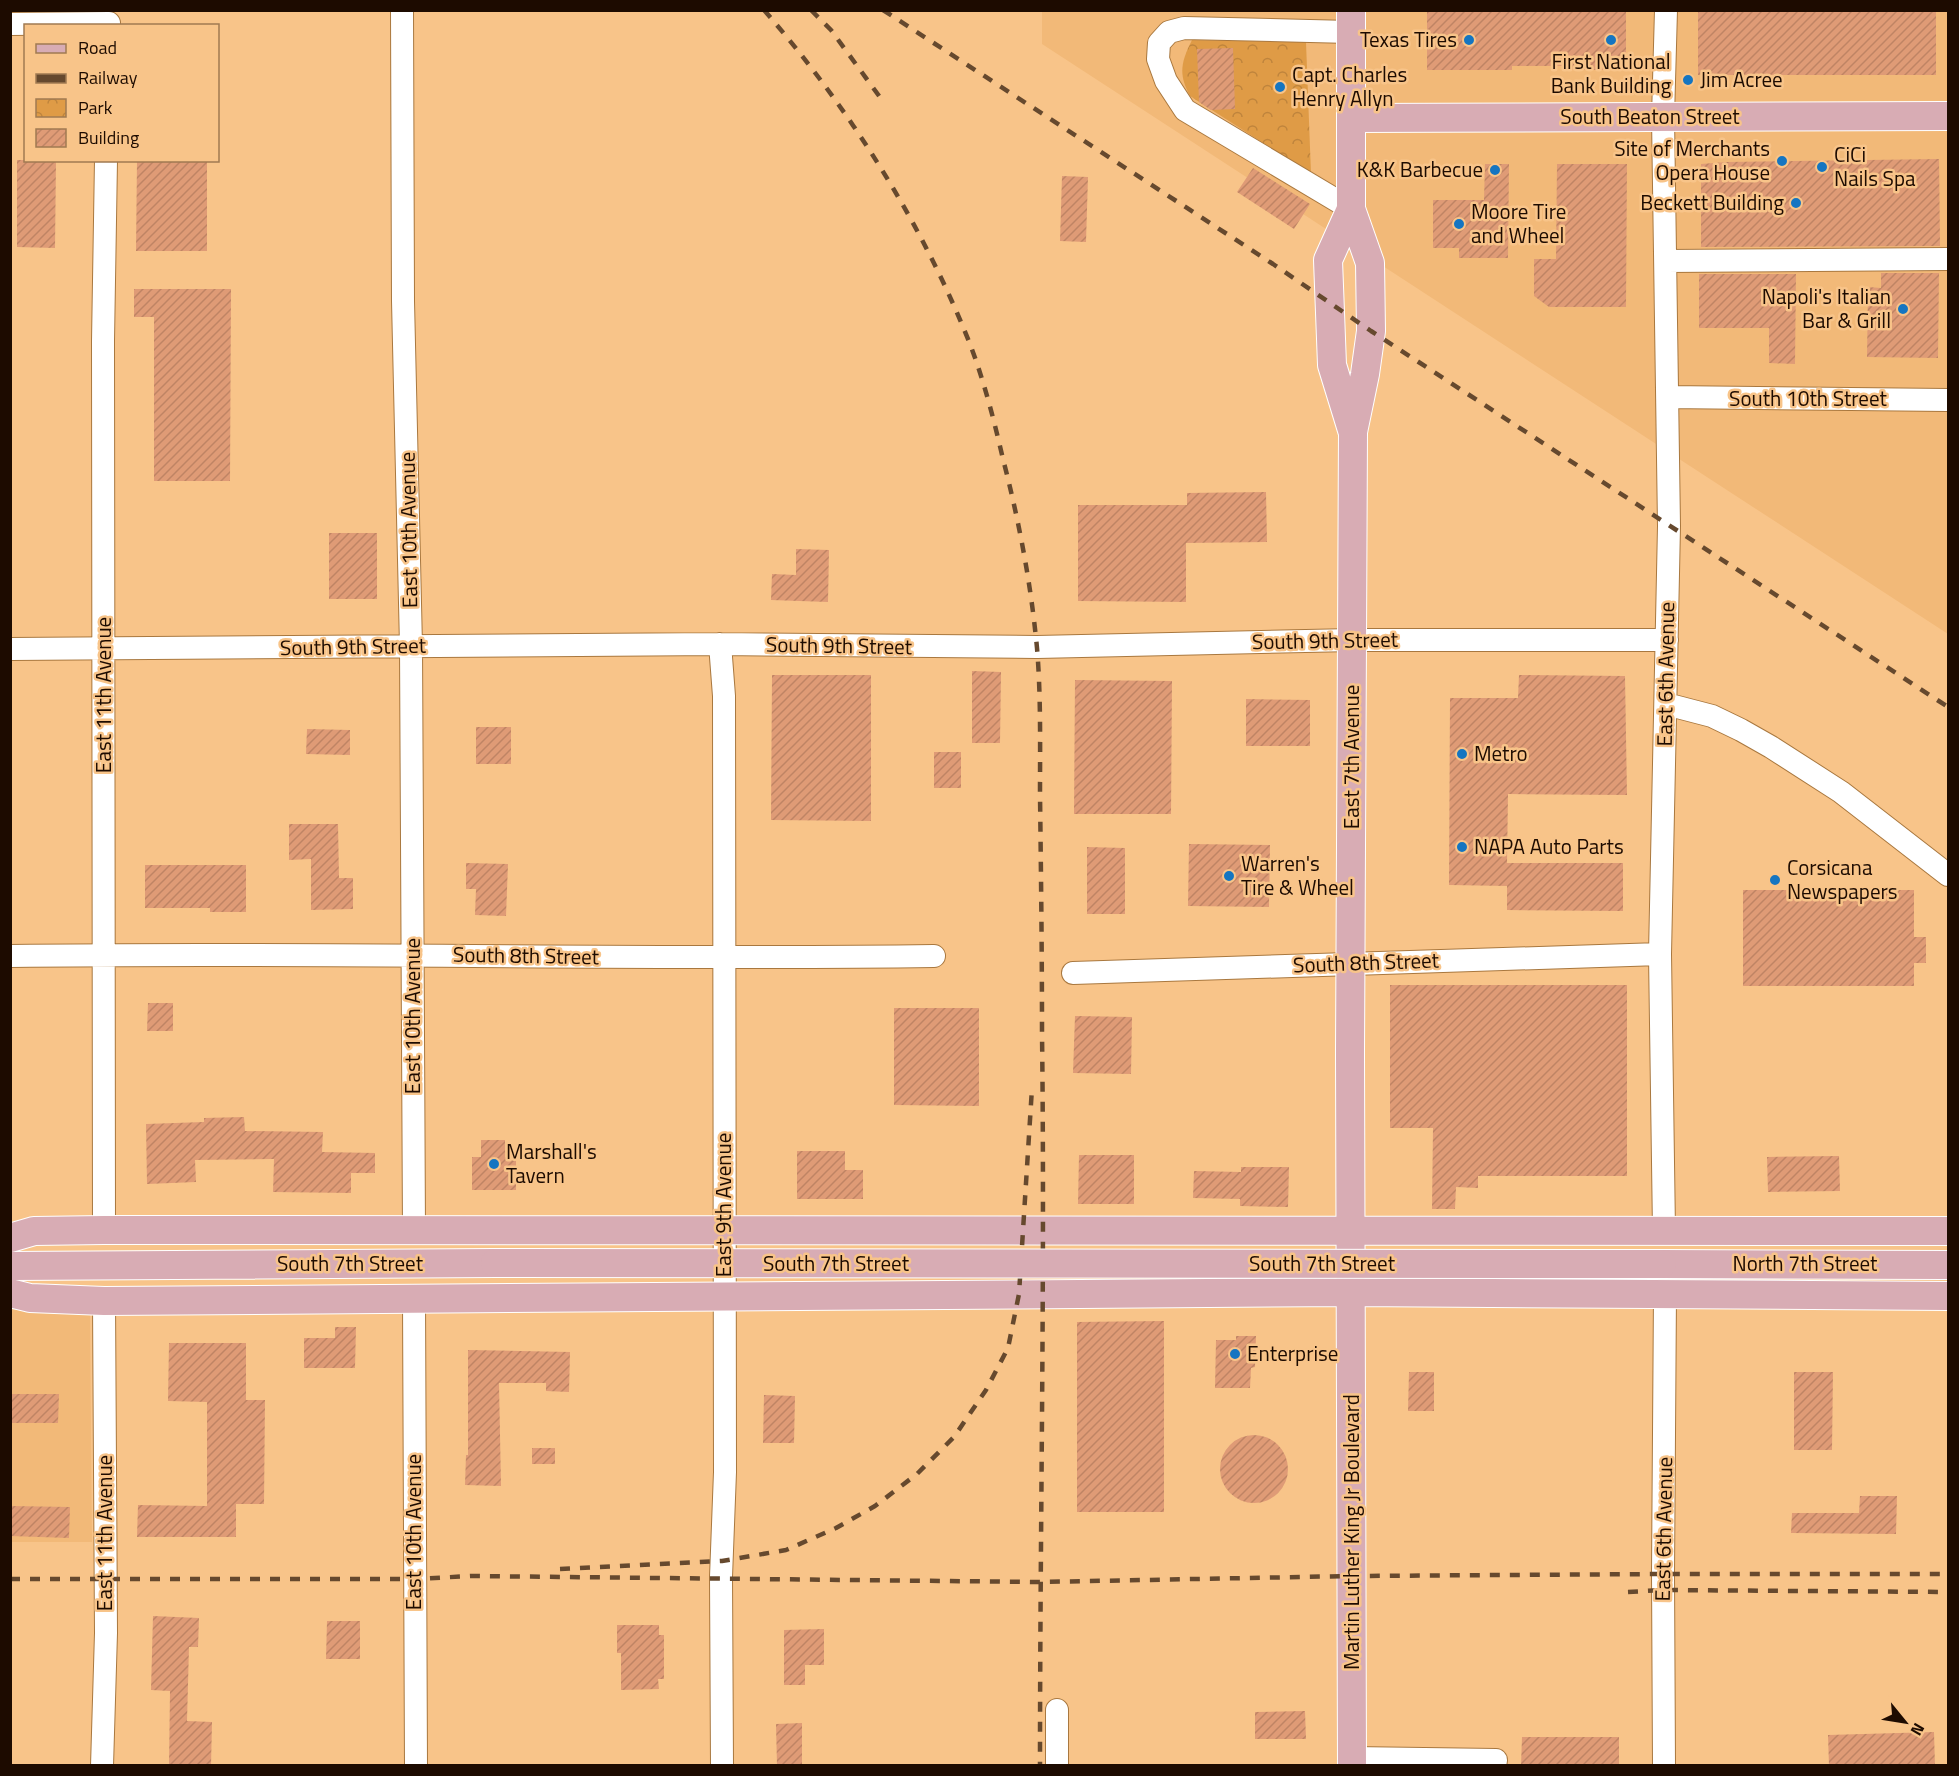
<svg xmlns="http://www.w3.org/2000/svg" width="1959" height="1776" viewBox="0 0 1959 1776" font-family="'Titillium Web',sans-serif">
<style>
.built{fill:#f2b978}
.park{fill:url(#park-crowns)}
.building{fill:url(#building-hatch)}
.lines{fill:none;stroke-linecap:round;stroke-linejoin:round}
.minor-casing{stroke:#a9783f;stroke-width:24}
.major-casing{stroke:#fff;stroke-width:30}
.minor{stroke:#fff;stroke-width:22}
.major{stroke:#d8acb4;stroke-width:28}
.rail{stroke:#66492e;stroke-width:4.5;stroke-dasharray:10 10;stroke-linecap:butt}
.major-bridge-casing{stroke:#fff;stroke-width:30;stroke-linecap:butt}
.major-bridge{stroke:#d8acb4;stroke-width:28}
.poi-dot{fill:#1575c1;stroke:#f8c489;stroke-width:2}
.labels{text-anchor:middle;stroke-width:5;stroke-linejoin:round;paint-order:stroke}
.poi-label{font-size:21px;fill:#1d0b00;stroke:#f8c489;text-anchor:start}
.street-label{font-size:21px;fill:#1d0b00;stroke:#f8c489}
</style>
<defs>
<pattern id="park-crowns" width="20" height="18" patternUnits="userSpaceOnUse" patternTransform="scale(1.5)"><rect width="20" height="18" fill="#df9b46"/><path d="M2 6a3 3 0 1 1 6 0M12 15a3 3 0 1 1 6 0" fill="none" stroke="#bf843c"/></pattern>
<pattern id="building-hatch" width="6" height="6" patternUnits="userSpaceOnUse" patternTransform="scale(1.5)"><rect width="6" height="6" fill="#df9b76"/><path d="M-1 1l2-2M0 6l6-6M5 7l2-2" fill="none" stroke="#bf8464"/></pattern>
</defs>
<rect width="100%" height="100%" fill="#f8c489"/>
<path class="built" d="M1042,10L1948,11V634L1042,44Z
M11,1310L90,1312L92,1542H11Z"/>
<path class="park" d="M1192,40L1306,42L1311,174L1190,96C1178,74 1181,62 1192,40Z"/>
<path class="building" d="M1427,10H1626V70H1564V66H1512V70H1427Z
M1698,10H1936V75H1698Z
M1233,48L1235,109L1211,110L1199,102L1197,49Z
M1939,159L1940,246L1701,247V164L1727,162Z
M17,160H56L55,248L17,247Z
M137,160H207V251H136Z
M1485,164H1509L1508,258H1459V248H1433V200H1484Z
M1557,164H1627L1626,307H1549L1534,296V259H1556Z
M1253,168L1310,204L1294,229L1237,192Z
M1062,176L1088,177L1086,242L1060,241Z
M1881,273H1939L1938,358L1867,357L1868,287L1881,288Z
M1699,274H1796L1795,364L1769,363V328H1699Z
M134,289H231L230,481H154V317H134Z
M1266,492L1267,542L1186,543V602L1078,601V505H1187V493Z
M329,533H377V599H329Z
M796,549L829,550L828,602L771,600L772,574L796,575Z
M972,671L1001,672L1000,743H972Z
M772,675H871V821L771,820Z
M1519,675L1625,676L1627,795L1508,794L1507,863H1623V911L1507,910V886L1449,885L1450,698H1518Z
M1075,680L1172,681L1171,814H1074Z
M1246,699L1310,700V746H1246Z
M476,727H511V764H476Z
M307,729L350,730V755L306,754Z
M934,752H961V788H934Z
M289,824H338L339,878H353V909L311,910V859L289,860Z
M1189,844L1270,845L1269,907L1188,906Z
M1087,847L1125,848V914H1087Z
M466,863L508,864L506,916L475,915L476,889H466Z
M145,865H246V912H210V908H145Z
M1743,890H1914V937H1926V963H1914V986H1743Z
M1390,985H1627V1176H1478V1188L1456,1187L1455,1209H1432L1433,1128H1390Z
M148,1003H173V1031H147Z
M894,1008H979V1106L894,1105Z
M1075,1016L1132,1017L1131,1074L1073,1073Z
M244,1117L245,1131L323,1132L322,1152L375,1153V1173H351V1193L273,1192L274,1159L195,1160L196,1182L147,1184L146,1124L204,1122V1118Z
M481,1140H505V1157H516V1190H472V1157H481Z
M797,1151H845V1170H863V1199H797Z
M1079,1155H1134V1204H1078Z
M1839,1156L1840,1191L1768,1192L1767,1157Z
M1241,1167H1289L1288,1207L1240,1206V1199L1193,1198L1194,1171L1241,1172Z
M1164,1321V1512H1077V1322Z
M335,1327H356L355,1368H304V1338H335Z
M1236,1336H1256L1255,1367L1251,1368L1250,1388H1215L1216,1340H1236Z
M169,1343H246V1400H265L264,1504H236V1537H137L138,1505L207,1506V1402L168,1401Z
M468,1350L570,1352L569,1392L546,1391V1383H499L501,1486L465,1485L466,1455H468Z
M1409,1372H1434V1411H1408Z
M1794,1372H1833L1832,1450H1794Z
M10,1394H59L58,1423H10Z
M764,1395L795,1396L794,1443H763Z
M1220 1469a34 34 0 1 1 68 0a34 34 0 1 1-68 0Z
M532,1448H555V1464H532Z
M1860,1496H1897L1896,1534L1791,1533L1792,1513H1859Z
M10,1506L70,1507L69,1538L10,1536Z
M153,1616L199,1618L198,1647H189L187,1721L212,1722L211,1766H169L170,1691L151,1690Z
M327,1621H360V1659H326Z
M617,1625H659V1635H664V1679H658L659,1689L621,1690V1653H617Z
M824,1629V1665H805V1685H784V1630Z
M1305,1711L1306,1739H1255V1712Z
M802,1723V1766H777L776,1724Z
M1934,1732L1935,1766H1829L1828,1735Z
M1522,1737H1619V1766H1521Z"/>
<g class="lines">
<defs>
<path id="minor" d="M402,10L403,301L411,646L414,1230
M10,24L109,23
M1350,32L1184,28L1169,32L1159,43L1158,59L1166,81L1185,110L1351,209
M1666,261L1948,259
M1668,397L1948,400
M720,644L724,696L725,1472L721,1577L722,1766
M10,649L720,644L1037,647L1353,640H1667
M1666,704L1712,716L1741,730L1771,747L1841,792L1948,875
M10,956C318,952 626,960 934,956
M1073,973L1660,954
M104,1230L103,341L106,160
M1664,1231L1660,954L1669,526L1663,117L1666,10
M414,1299L416,1766
M1352,1758L1496,1760L1495,1766
M102,1766L106,1633L104,1301
M1057,1766V1710
M1664,1766L1663,1574L1665,1293"/>
<path id="major" d="M1351,10V209L1370,263L1371,331L1365,374L1353,432L1350,1053L1352,1766
M1351,118L1948,116
M1351,209L1328,260L1332,365L1352,430
M10,1238L34,1231L104,1230L1948,1231
M1662,1264L1948,1265
M10,1266L495,1263
M10,1293L30,1298L104,1301L1352,1292L1948,1296"/>
</defs>
<use href="#minor" class="minor-casing"/>
<use href="#major" class="major-casing"/>
<use href="#minor" class="minor"/>
<use href="#major" class="major"/>
<path class="rail" d="M764,10C850,109 922,223 970,344C984,381 994,420 1003,459C1019,521 1031,584 1037,648C1041,696 1040,746 1040,794C1041,874 1042,953 1042,1033C1045,1277 1040,1521 1040,1766
M811,10L831,30L882,100
M883,10L1273,264L1371,331L1948,707
M560,1569L722,1561L786,1550L836,1528L875,1506L917,1474L954,1437L986,1390L1008,1348L1019,1294L1032,1088
M10,1579H415L471,1576L1040,1582L1352,1576L1663,1574H1948
M1628,1592L1663,1590L1948,1592"/>
<defs>
<path id="major-bridge" d="M495,1263L1662,1264"/>
</defs>
<use href="#major-bridge" class="major-bridge-casing"/>
<use href="#major-bridge" class="major-bridge"/>
</g>
<g class="poi-dot">
<circle cx="1469" cy="40" r="6"/>
<circle cx="1611" cy="40" r="6"/>
<circle cx="1688" cy="80" r="6"/>
<circle cx="1280" cy="87" r="6"/>
<circle cx="1782" cy="161" r="6"/>
<circle cx="1822" cy="167" r="6"/>
<circle cx="1495" cy="170" r="6"/>
<circle cx="1796" cy="203" r="6"/>
<circle cx="1459" cy="224" r="6"/>
<circle cx="1903" cy="309" r="6"/>
<circle cx="1462" cy="754" r="6"/>
<circle cx="1462" cy="847" r="6"/>
<circle cx="1229" cy="876" r="6"/>
<circle cx="1775" cy="880" r="6"/>
<circle cx="494" cy="1164" r="6"/>
<circle cx="1235" cy="1354" r="6"/>
</g>
<g class="labels">
<g class="poi-label">
<text x="1457" y="47" text-anchor="end">Texas Tires</text>
<text x="1611" y="69" text-anchor="middle">First National<tspan x="1611" dy="24">Bank Building</tspan></text>
<text x="1292" y="82">Capt. Charles<tspan x="1292" dy="24">Henry Allyn</tspan></text>
<text x="1700" y="87">Jim Acree</text>
<text x="1770" y="156" text-anchor="end">Site of Merchants<tspan x="1770" dy="24">Opera House</tspan></text>
<text x="1834" y="162">CiCi<tspan x="1834" dy="24">Nails Spa</tspan></text>
<text x="1483" y="177" text-anchor="end">K&amp;K Barbecue</text>
<text x="1784" y="210" text-anchor="end">Beckett Building</text>
<text x="1471" y="219">Moore Tire<tspan x="1471" dy="24">and Wheel</tspan></text>
<text x="1891" y="304" text-anchor="end">Napoli's Italian<tspan x="1891" dy="24">Bar &amp; Grill</tspan></text>
<text x="1474" y="761">Metro</text>
<text x="1474" y="854">NAPA Auto Parts</text>
<text x="1241" y="871">Warren's<tspan x="1241" dy="24">Tire &amp; Wheel</tspan></text>
<text x="1787" y="875">Corsicana<tspan x="1787" dy="24">Newspapers</tspan></text>
<text x="506" y="1159">Marshall's<tspan x="506" dy="24">Tavern</tspan></text>
<text x="1247" y="1361">Enterprise</text>
</g>
<g class="street-label">
<text x="1650" y="124">South Beaton Street</text>
<text x="1808" y="406">South 10th Street</text>
<text transform="translate(409 530) rotate(-91)" y="7">East 10th Avenue</text>
<text transform="translate(1325 641) rotate(-1)" y="7">South 9th Street</text>
<text transform="translate(839 646) rotate(1)" y="7">South 9th Street</text>
<text transform="translate(353 647) rotate(-1)" y="7">South 9th Street</text>
<text transform="translate(1666 674) rotate(-89)" y="7">East 6th Avenue</text>
<text transform="translate(104 695) rotate(-90)" y="7">East 11th Avenue</text>
<text transform="translate(1352 757) rotate(-90)" y="7">East 7th Avenue</text>
<text transform="translate(526 956) rotate(1)" y="7">South 8th Street</text>
<text transform="translate(1366 963) rotate(-2)" y="7">South 8th Street</text>
<text transform="translate(413 1016) rotate(-90)" y="7">East 10th Avenue</text>
<text transform="translate(724 1205) rotate(-90)" y="7">East 9th Avenue</text>
<text x="350" y="1271">South 7th Street</text>
<text x="836" y="1271">South 7th Street</text>
<text x="1322" y="1271">South 7th Street</text>
<text x="1805" y="1271">North 7th Street</text>
<text transform="translate(1664 1529) rotate(-89)" y="7">East 6th Avenue</text>
<text transform="translate(414 1532) rotate(-90)" y="7">East 10th Avenue</text>
<text transform="translate(1352 1532) rotate(-90)" y="7">Martin Luther King Jr Boulevard</text>
<text transform="translate(105 1533) rotate(-90)" y="7">East 11th Avenue</text>
</g>
</g>
<rect width="1959" height="1776" fill="none" stroke="#1d0b00" stroke-width="24"/>
<rect x="24" y="24" width="195" height="138" fill="#f8c489" stroke="#a07a52" stroke-width="1.5"/>
<rect x="36" y="44" width="30" height="9" fill="#d8acb4" stroke="#a07a52" stroke-width="1.5"/>
<text x="78" y="54" font-size="18" fill="#1d0b00">Road</text>
<rect x="36" y="74" width="30" height="9" fill="#66492e" stroke="#a07a52" stroke-width="1.5"/>
<text x="78" y="84" font-size="18" fill="#1d0b00">Railway</text>
<rect x="36" y="99" width="30" height="18" fill="url(#park-crowns)" stroke="#a07a52" stroke-width="1.5"/>
<text x="78" y="114" font-size="18" fill="#1d0b00">Park</text>
<rect x="36" y="129" width="30" height="18" fill="url(#building-hatch)" stroke="#a07a52" stroke-width="1.5"/>
<text x="78" y="144" font-size="18" fill="#1d0b00">Building</text>
<g transform="translate(1905 1722) rotate(120)" stroke="#f8c489" stroke-width="4.5" paint-order="stroke">
<path d="M0-4.5L10 22L0 15L-10 22Z" fill="#1d0b00"/>
<text y="-9" font-size="16" font-weight="bold" text-anchor="middle" fill="#1d0b00">N</text>
</g>
</svg>
